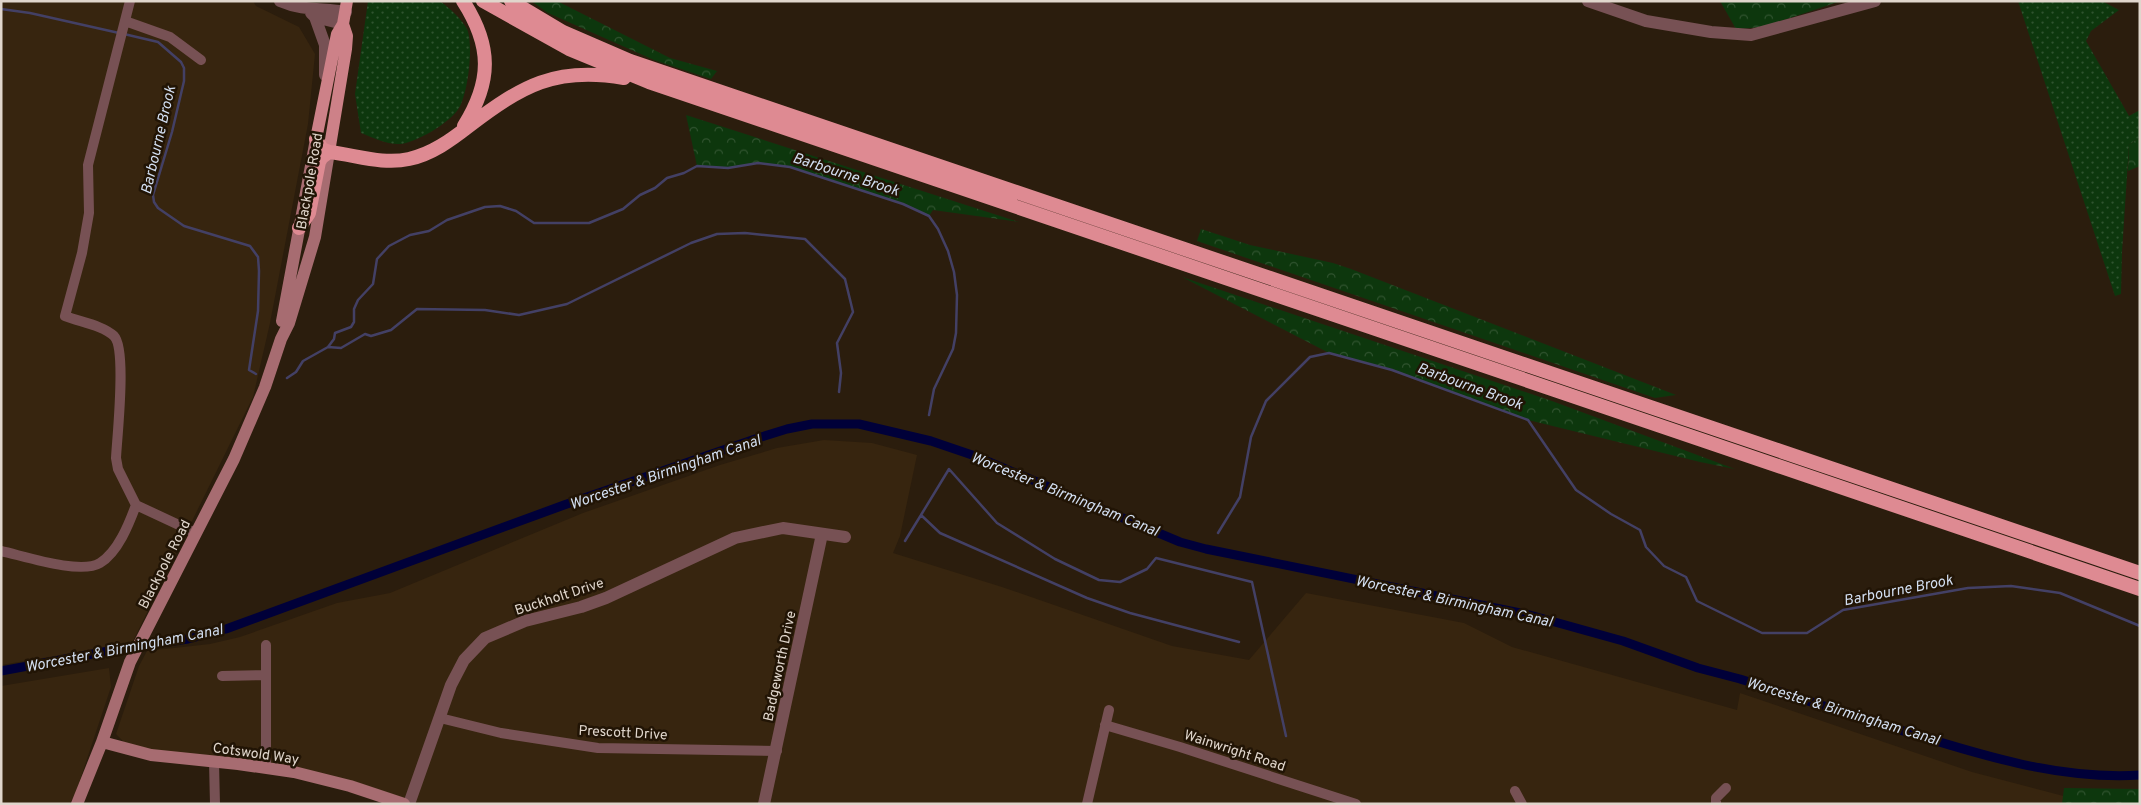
<svg xmlns="http://www.w3.org/2000/svg" width="2141" height="805" viewBox="0 0 2141 805" font-family="Overpass,sans-serif">
<style>
.built{fill:#37250f}
.grass{fill:url(#grass-dots)}
.forest{fill:url(#forest-crowns)}
.lines{fill:none;stroke-linecap:round;stroke-linejoin:round}
.stream{stroke:#434065;stroke-width:2.5}
.canal{stroke:#000039;stroke-width:9}
.minor{stroke:#775154;stroke-width:10}
.tertiary{stroke:#775154;stroke-width:12}
.secondary{stroke:#a76c71;stroke-width:12}
.primary{stroke:#cd8188;stroke-width:12}
.trunk{stroke:#de8a92;stroke-width:14}
.labels{text-anchor:middle;stroke-width:5;stroke-linejoin:round;paint-order:stroke}
.street-label{font-size:14px;fill:#e0d6cc;stroke:#211405}
.water-label{font-size:15px;font-style:italic;fill:#d2def0;stroke:#211405}
</style>
<defs>
<pattern id="grass-dots" width="8" height="8" patternUnits="userSpaceOnUse" patternTransform="scale(1.25)"><rect width="8" height="8" fill="#0d370d"/><path d="M2 2h.1M6 6h.1" fill="none" stroke="#30532f" stroke-width="1.8" stroke-linecap="round"/></pattern>
<pattern id="forest-crowns" width="20" height="18" patternUnits="userSpaceOnUse" patternTransform="scale(1.25)"><rect width="20" height="18" fill="#0d370d"/><path d="M2 6a3 3 0 1 1 6 0M12 15a3 3 0 1 1 6 0" fill="none" stroke="#30532f"/></pattern>
</defs>
<rect width="100%" height="100%" fill="#2b1d0d"/>
<path class="built" d="M1,1H253L256,6L299,27L315,54L308,124L270,323L253,397L132,643L1,665Z
M824,440L872,443L917,455L900,536L893,553L1002,587L1172,646L1249,660L1306,593L1464,623L1512,647L1737,710L1740,693L1972,772L2094,804H420L350,781L149,749L125,743L116,734L139,666L147,651L210,644L240,637L337,603L390,593L583,513L720,465L777,448Z
M109,668L111,687L75,795L69,804H1V686Z"/>
<path class="grass" d="M368,1H440C448,7 462,19 467,29C474,44 468,98 457,111C447,124 417,142 401,144C387,145 374,138 361,133L355,94Z
M2018,1H2102L2119,10L2091,31L2086,41L2129,116L2140,110V137L2129,145L2122,252L2121,294L2115,296Z"/>
<path class="forest" d="M531,1H557L670,58L717,71L711,79L654,60L548,13Z
M1720,1H1841L1763,27L1736,29Z
M686,115L1019,222L933,210L929,216L903,204L790,167L758,163L728,168L697,166Z
M2140,137V166L2128,171L2129,145Z
M1201,229L1250,245L1333,263L1351,269L1676,395L1655,398L1197,241Z
M1182,277L1552,401L1735,469L1700,462L1528,420L1392,370L1329,353Z
M2064,788L2140,789V804H2062Z"/>
<g class="lines">
<path class="stream" d="M1,9L30,13L119,33
M124,34L158,42L181,62L184,68V81L172,132L153,195L154,202L158,208L184,226L250,246L258,257L259,271L258,311L249,370L256,374
M328,347L341,348L365,334L371,336L391,330L417,309L485,310L519,315L567,304L691,243L717,234L745,233L805,239L845,279L853,312L837,343L841,373L839,392
M287,378L296,372L303,361L328,347L334,339L335,333L351,327L354,322V309L358,300L373,284L377,259L389,246L410,235L429,231L447,220L485,207L500,206L516,211L534,223H589L623,209L640,195L655,188L667,178L684,173L697,166L728,168L758,163L790,167L903,204L929,216L938,229L948,251L954,272L957,295L956,333L953,349L934,389L929,415
M1218,533L1240,497L1251,437L1266,401L1310,357L1329,353L1392,370L1528,420L1576,490L1611,514L1640,530L1646,547L1664,566L1686,577L1697,601L1762,633H1807L1843,610L1968,588L2011,586L2060,593L2140,626
M905,541L921,515
M1239,642L1130,613L1087,598L940,533L921,515L949,469L997,523L1055,559L1099,580L1120,582L1147,569L1156,558L1252,582L1286,736"/>
<path class="canal" d="M1,671L125,648L188,639L226,629L564,505L758,438L787,429L812,424H859L931,441L975,456L1180,542L1206,549L1526,614L1623,641L1698,668L1740,679C1797,697 1853,716 1910,733C1984,756 2061,780 2140,775"/>
<path class="minor" d="M130,1L88,165L89,213L82,253L65,316C80,322 102,325 114,336C127,349 117,437 116,458L118,469L136,505L196,533
M125,21L170,37L201,60
M1,551C24,556 80,575 100,563C118,552 129,524 136,505
M222,676L266,675
M440,718L501,733L598,748L777,751
M1105,725L1180,747L1356,804
M214,762L215,804
M266,768V645
M1515,791L1522,804
M1087,804L1109,710
M1716,804V798L1726,788"/>
<path class="tertiary" d="M280,1C303,11 322,8 346,12
M1588,1L1646,21L1711,32L1751,35L1875,1
M311,13L315,17L343,24
M315,17L325,45V75
M409,804L451,685L464,660L485,638L525,621L581,607L606,598L735,538L783,528L845,537
M764,804L822,534"/>
<path class="secondary" d="M282,321L316,139
M102,742L151,755L238,764L294,772L350,786L404,804
M77,804L102,742L130,662L234,459L265,387L281,339L289,323L315,237L329,152"/>
<path class="primary" d="M316,139L337,34L343,24L347,1
M329,152L346,49L347,36L343,24"/>
<path class="trunk" d="M463,1C492,46 492,81 464,126
M483,1L569,49L649,82L2140,589
M511,1L563,32L630,61L2140,573
M316,139L322,149L329,152C356,155 383,165 409,159C432,154 451,140 469,126C522,86 555,66 624,78
M299,228L309,213L319,162L322,157L329,152"/>
</g>
<g class="labels">
<g class="street-label">
<text transform="translate(309 181) rotate(-80)" y="5">Blackpole Road</text>
<text transform="translate(164 564) rotate(-63)" y="5">Blackpole Road</text>
<text transform="translate(559 596) rotate(-18)" y="5">Buckholt Drive</text>
<text transform="translate(779 666) rotate(-78)" y="5">Badgeworth Drive</text>
<text transform="translate(623 732) rotate(3)" y="5">Prescott Drive</text>
<text transform="translate(1235 750) rotate(18)" y="5">Wainwright Road</text>
<text transform="translate(256 753) rotate(8)" y="5">Cotswold Way</text>
</g>
<g class="water-label">
<text transform="translate(158 140) rotate(-77)" y="5">Barbourne Brook</text>
<text transform="translate(846 174) rotate(18)" y="5">Barbourne Brook</text>
<text transform="translate(1470 386) rotate(20)" y="5">Barbourne Brook</text>
<text transform="translate(665 472) rotate(-19)" y="5">Worcester &amp; Birmingham Canal</text>
<text transform="translate(1065 494) rotate(22)" y="5">Worcester &amp; Birmingham Canal</text>
<text transform="translate(1898 590) rotate(-11)" y="5">Barbourne Brook</text>
<text transform="translate(1454 601) rotate(12)" y="5">Worcester &amp; Birmingham Canal</text>
<text transform="translate(124 648) rotate(-11)" y="5">Worcester &amp; Birmingham Canal</text>
<text transform="translate(1843 711) rotate(17)" y="5">Worcester &amp; Birmingham Canal</text>
</g>
</g>
<rect width="2141" height="805" fill="none" stroke="#e0d6cc" stroke-width="5"/>
</svg>
